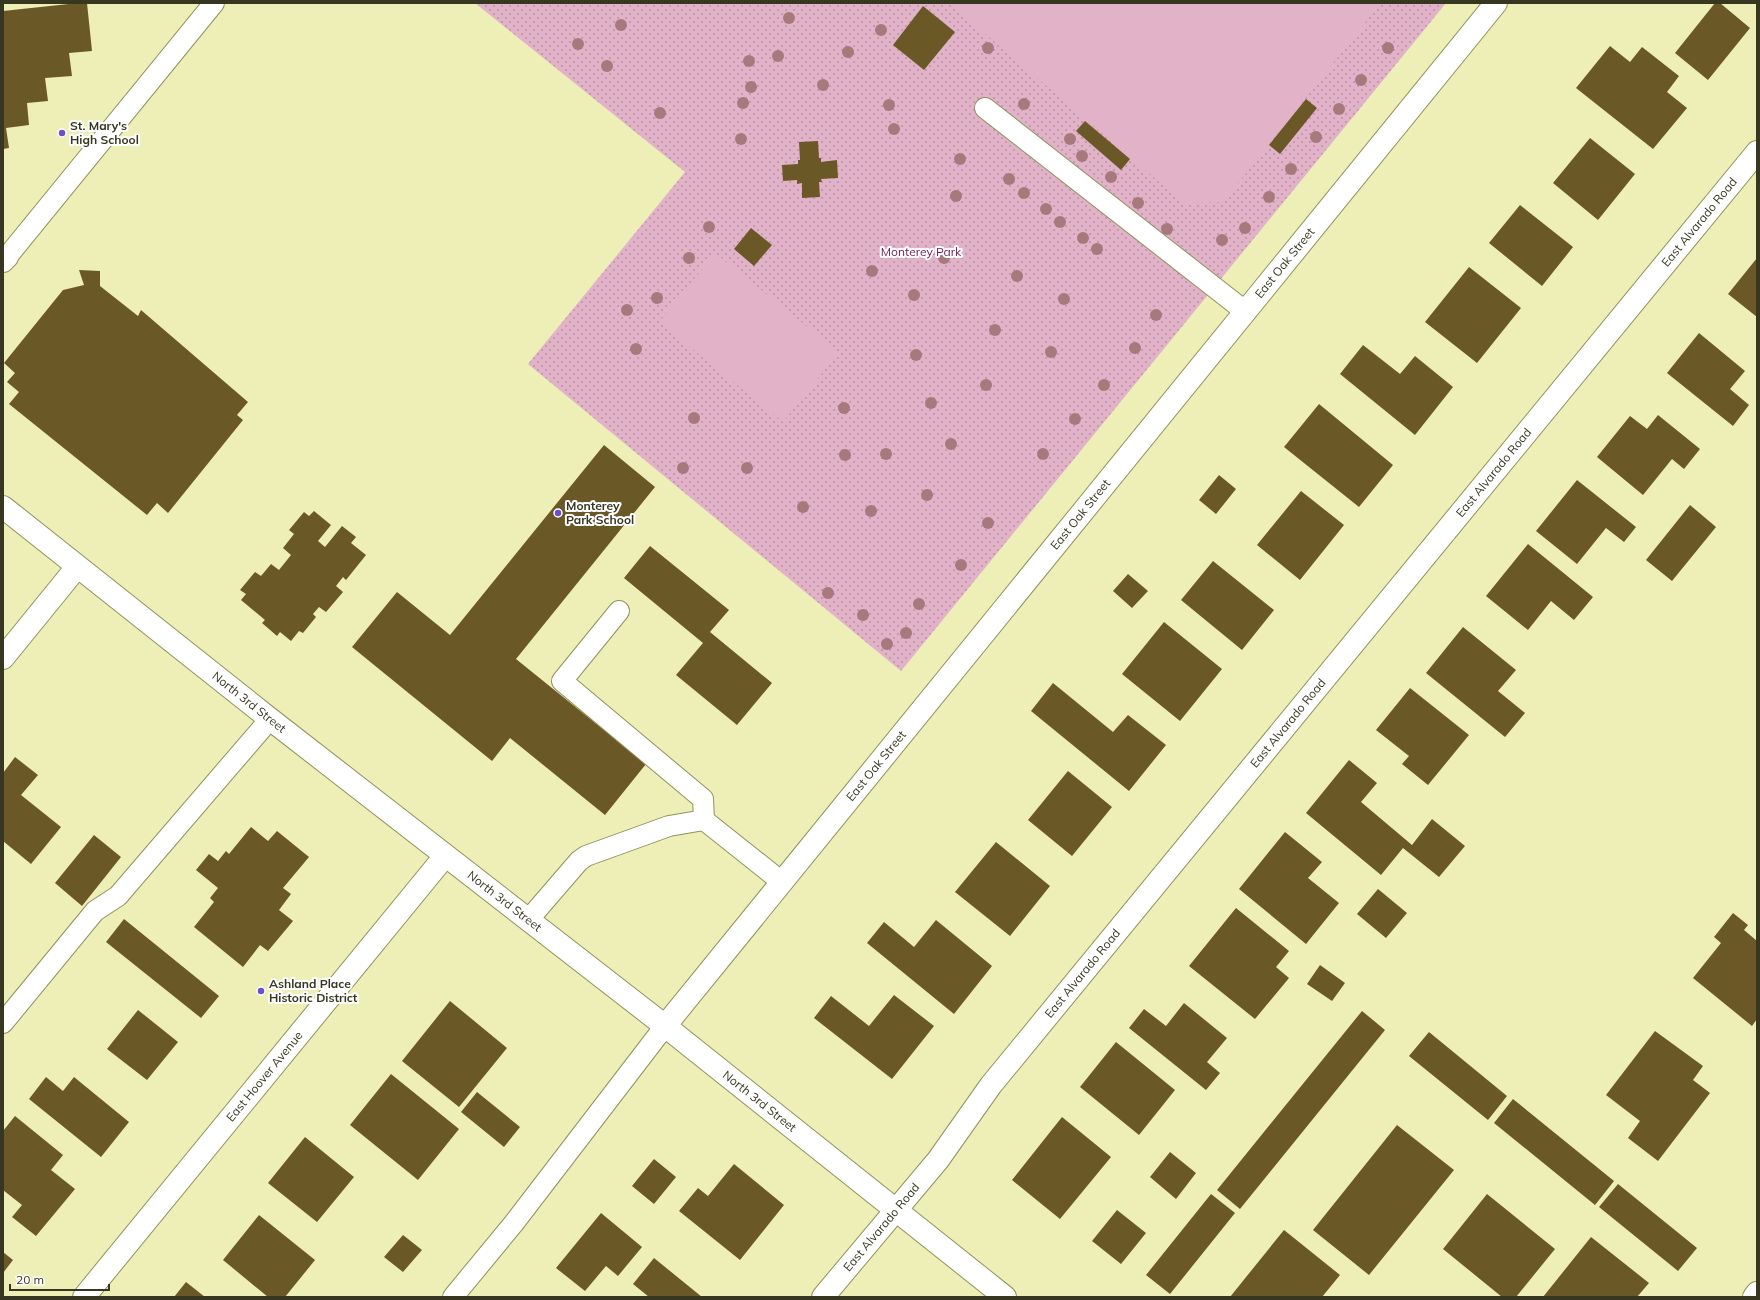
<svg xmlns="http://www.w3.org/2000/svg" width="1760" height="1300" viewBox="0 0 1760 1300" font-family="Mulish,sans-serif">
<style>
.park{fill:url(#park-dots)}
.pitch{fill:#e1b2c8}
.building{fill:#6b5827}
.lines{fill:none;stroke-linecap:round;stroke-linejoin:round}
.service-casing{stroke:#91925d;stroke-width:22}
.minor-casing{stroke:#91925d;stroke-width:24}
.tertiary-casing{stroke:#91925d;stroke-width:24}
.service{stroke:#fff;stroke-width:20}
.minor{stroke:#fff;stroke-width:22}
.tertiary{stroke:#fff;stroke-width:22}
.tree{fill:#a7797c}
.poi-dot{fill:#6c50ca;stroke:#fff;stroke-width:1.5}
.labels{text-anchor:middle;stroke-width:4;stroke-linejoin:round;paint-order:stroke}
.poi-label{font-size:12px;font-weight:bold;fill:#373721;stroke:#fff;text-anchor:start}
.street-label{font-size:12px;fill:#373721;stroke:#fff}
.park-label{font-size:12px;fill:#6e194b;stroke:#fff}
</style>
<defs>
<pattern id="park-dots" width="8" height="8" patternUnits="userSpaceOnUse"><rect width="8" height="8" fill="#e1b2c8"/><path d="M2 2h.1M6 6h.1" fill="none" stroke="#b792a2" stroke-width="1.8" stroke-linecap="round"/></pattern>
</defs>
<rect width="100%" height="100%" fill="#edefb7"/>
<path class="park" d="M475,3H1446L901,671L528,364L685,172Z"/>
<path class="pitch" d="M949,3H1381L1223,202L1184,203Z
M715,253L839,352L783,422L659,322Z"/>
<path class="building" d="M78,3H87L92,51L69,53L72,76L45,78L48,101L27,103L29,125L6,128L9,148L3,149V11Z
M1715,3H1720L1750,28L1708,80L1675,53Z
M923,6L955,32L924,70L893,45Z
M1610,46L1630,62L1642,47L1679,76L1667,92L1687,108L1653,149L1576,88Z
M1306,99L1317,108L1280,154L1269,145Z
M1085,121L1130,159L1121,170L1076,131Z
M1590,138L1635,174L1598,220L1553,183Z
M818,141L819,158H821V162L837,160L838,178L821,179L822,182H819L820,197L802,198V183L797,184V180L783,181L782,165L798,164V160H800L799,142Z
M1520,205L1573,247L1542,286L1489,243Z
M751,228L772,245L754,266L734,249Z
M1757,258V317L1728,294Z
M1469,267L1521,308L1477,363L1425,322Z
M79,270L100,271V286L138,316L141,310L248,402L237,415L243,420L168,513L157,503L147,515L9,404L19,392L7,382L15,373L4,363L63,290L84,285Z
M1699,333L1745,371L1730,389L1749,405L1733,426L1667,373Z
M1363,345L1400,374L1415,356L1453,387L1415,435L1340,374Z
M1319,404L1393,465L1359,507L1284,447Z
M1658,415L1700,449L1684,469L1672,459L1643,495L1597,457L1630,416L1647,429Z
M604,445L655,487L516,659L646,764L605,815L510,738L492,761L352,647L397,592L450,635Z
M1219,475L1236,489L1216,514L1199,500Z
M1577,480L1636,527L1624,542L1606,528L1577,564L1536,531Z
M1301,491L1344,525L1300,580L1257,545Z
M1690,505L1716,527L1672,581L1646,560Z
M314,511L331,525L318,541L325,547L342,526L356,537L351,543L366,555L346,580L343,577L336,586L343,592L326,612L319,607L313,614L316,617L303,633L299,631L291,641L280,632L277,636L262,623L265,620L241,600L246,594L240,590L255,572L261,576L271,564L279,570L291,555L283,548L294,534L289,530L304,512L309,516Z
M1528,544L1593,597L1574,620L1551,601L1528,630L1486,596Z
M650,546L729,610L710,632L772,683L737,725L676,675L703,643L624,578Z
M1213,561L1274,610L1242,650L1181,600Z
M1128,574L1148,591L1132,608L1113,591Z
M1164,622L1222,669L1180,721L1122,674Z
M1463,627L1516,670L1498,691L1525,713L1505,737L1426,673Z
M1053,683L1113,732L1128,715L1166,745L1129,791L1031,711Z
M1410,688L1469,735L1428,785L1402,764L1409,756L1376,730Z
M15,757L38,775L21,795L61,827L31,864L3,841V773Z
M1349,760L1377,783L1361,802L1412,845L1432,819L1465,846L1439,877L1403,848L1381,875L1306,813Z
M1068,771L1112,807L1072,856L1028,820Z
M251,827L268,841L277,831L309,857L283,888L291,894L279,910L293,921L268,951L260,945L243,967L194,927L214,902L210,898L218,888L196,870L209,854L218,861L226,851L229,854Z
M1285,832L1322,862L1308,878L1339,903L1306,944L1239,889Z
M94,835L121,857L82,906L55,883Z
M996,842L1050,886L1010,936L955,892Z
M1378,889L1407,913L1386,938L1357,914Z
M1236,908L1289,951L1276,967L1289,978L1255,1019L1189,966Z
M1733,913L1748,925L1744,930L1757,941V1019L1752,1026L1693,978L1721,943L1714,937Z
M124,919L219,996L201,1018L106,942Z
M936,920L992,966L954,1014L867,943L884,922L914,947Z
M1320,965L1345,983L1332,1001L1307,984Z
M894,995L934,1026L892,1079L814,1018L831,996L869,1026Z
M450,1001L507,1048L459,1107L402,1061Z
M1184,1003L1227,1038L1207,1062L1220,1073L1206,1090L1129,1028L1144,1009L1166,1026Z
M138,1010L178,1042L147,1080L107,1049Z
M1362,1011L1385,1030L1240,1209L1217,1190Z
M1655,1031L1703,1066L1693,1080L1710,1093L1658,1161L1628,1138L1640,1121L1606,1095Z
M1429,1032L1507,1096L1488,1120L1409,1056Z
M1116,1042L1175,1090L1139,1135L1080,1087Z
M391,1074L459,1129L418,1180L350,1125Z
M46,1077L63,1091L74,1077L129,1122L101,1157L29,1099Z
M477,1092L520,1127L504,1147L461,1112Z
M1513,1099L1614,1181L1595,1205L1494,1123Z
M15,1116L63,1155L51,1170L75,1189L36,1236L12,1217L22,1205L3,1190V1131Z
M1062,1117L1111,1157L1060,1219L1012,1180Z
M1397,1125L1454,1170L1369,1275L1313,1230Z
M305,1137L354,1177L317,1222L268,1183Z
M1170,1152L1196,1173L1176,1199L1150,1177Z
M654,1159L676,1177L654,1204L632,1186Z
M734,1164L784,1205L740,1260L679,1211L698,1188L708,1196Z
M1618,1184L1697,1248L1678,1271L1599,1207Z
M1211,1194L1235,1213L1170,1294L1146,1275Z
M1487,1194L1555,1249L1516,1297H1502L1443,1249Z
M1117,1210L1146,1233L1121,1264L1092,1241Z
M601,1213L642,1247L618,1276L606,1266L585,1291L556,1268Z
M259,1215L315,1260L285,1297H268L223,1260Z
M1284,1230L1340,1275L1322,1297H1230Z
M403,1235L422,1250L403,1272L384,1257Z
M1591,1237L1649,1283L1637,1297H1543Z
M3,1252L13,1260L3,1273Z
M654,1258L702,1297H649L633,1284Z
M186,1282L205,1297H174Z"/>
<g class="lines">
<defs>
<path id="service" d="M985,108L1246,312
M7,257L214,3
M619,611L562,681L703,799L704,820
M529,919L579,861L586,856L669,826L704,820L782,882
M3,1023L95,911L118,896L270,719
M453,1297L514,1223L665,1026"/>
<g id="minor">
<path d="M3,261L7,257"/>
<path d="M3,658L77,567"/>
<path id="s1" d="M84,1297L445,856"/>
<path id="s2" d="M823,1297L938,1160L991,1085L1757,152"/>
<path d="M1754,1297L1757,1293"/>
</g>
<g id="tertiary">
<path id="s3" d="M3,507L270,719L665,1026L1005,1297"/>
<path id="s4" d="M665,1026L1496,3"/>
</g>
</defs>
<use href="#service" class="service-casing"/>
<use href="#minor" class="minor-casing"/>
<use href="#tertiary" class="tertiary-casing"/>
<use href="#service" class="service"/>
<use href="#minor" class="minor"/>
<use href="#tertiary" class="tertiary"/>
</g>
<g class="tree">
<circle cx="789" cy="18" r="6"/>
<circle cx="621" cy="25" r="6"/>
<circle cx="881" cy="30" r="6"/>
<circle cx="578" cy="44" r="6"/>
<circle cx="988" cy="48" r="6"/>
<circle cx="1388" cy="48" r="6"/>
<circle cx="848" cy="52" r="6"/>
<circle cx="778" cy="56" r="6"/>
<circle cx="749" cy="61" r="6"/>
<circle cx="607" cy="66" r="6"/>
<circle cx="1361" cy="80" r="6"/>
<circle cx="823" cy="85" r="6"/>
<circle cx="751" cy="87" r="6"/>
<circle cx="743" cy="103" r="6"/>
<circle cx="1024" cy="104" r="6"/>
<circle cx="889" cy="105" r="6"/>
<circle cx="1339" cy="109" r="6"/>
<circle cx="660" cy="113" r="6"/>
<circle cx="894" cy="129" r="6"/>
<circle cx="1316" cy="137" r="6"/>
<circle cx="741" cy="139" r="6"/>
<circle cx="1070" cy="139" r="6"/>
<circle cx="1082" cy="156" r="6"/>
<circle cx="960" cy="159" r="6"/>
<circle cx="1291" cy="169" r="6"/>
<circle cx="1111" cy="177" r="6"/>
<circle cx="1009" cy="179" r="6"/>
<circle cx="1024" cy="193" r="6"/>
<circle cx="956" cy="196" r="6"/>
<circle cx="1269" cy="197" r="6"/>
<circle cx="1138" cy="203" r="6"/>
<circle cx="1046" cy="209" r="6"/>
<circle cx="1060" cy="222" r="6"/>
<circle cx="709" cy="227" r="6"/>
<circle cx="1245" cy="228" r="6"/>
<circle cx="1167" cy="229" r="6"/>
<circle cx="1083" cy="238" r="6"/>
<circle cx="1222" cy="240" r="6"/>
<circle cx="1097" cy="249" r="6"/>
<circle cx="689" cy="258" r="6"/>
<circle cx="944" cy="258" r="6"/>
<circle cx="872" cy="271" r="6"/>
<circle cx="1017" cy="276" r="6"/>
<circle cx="914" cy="295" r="6"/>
<circle cx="657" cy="298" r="6"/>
<circle cx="1064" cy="299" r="6"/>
<circle cx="627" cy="310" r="6"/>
<circle cx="1156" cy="315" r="6"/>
<circle cx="995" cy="330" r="6"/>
<circle cx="1135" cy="348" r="6"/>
<circle cx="636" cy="349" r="6"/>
<circle cx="1051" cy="352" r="6"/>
<circle cx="916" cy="355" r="6"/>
<circle cx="986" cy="385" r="6"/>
<circle cx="1104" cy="385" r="6"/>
<circle cx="931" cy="403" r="6"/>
<circle cx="844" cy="408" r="6"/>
<circle cx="694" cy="418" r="6"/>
<circle cx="1075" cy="419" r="6"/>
<circle cx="951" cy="444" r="6"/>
<circle cx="886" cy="454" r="6"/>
<circle cx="1043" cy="454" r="6"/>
<circle cx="845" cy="455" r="6"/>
<circle cx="683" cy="468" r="6"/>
<circle cx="747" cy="468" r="6"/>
<circle cx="927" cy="495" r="6"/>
<circle cx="803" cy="507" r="6"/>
<circle cx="871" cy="511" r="6"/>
<circle cx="988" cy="523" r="6"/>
<circle cx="961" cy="565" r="6"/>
<circle cx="828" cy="593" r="6"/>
<circle cx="919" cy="604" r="6"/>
<circle cx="863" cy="615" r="6"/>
<circle cx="906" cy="633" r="6"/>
<circle cx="887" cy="644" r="6"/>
</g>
<g class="poi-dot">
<circle cx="62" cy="133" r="4"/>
<circle cx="558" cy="513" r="4"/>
<circle cx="261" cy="991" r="4"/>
</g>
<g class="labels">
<g class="poi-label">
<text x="70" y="130">St. Mary's<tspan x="70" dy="14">High School</tspan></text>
<text x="566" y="510">Monterey<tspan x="566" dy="14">Park School</tspan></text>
<text x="269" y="988">Ashland Place<tspan x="269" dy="14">Historic District</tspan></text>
</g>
<g class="street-label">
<text dy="4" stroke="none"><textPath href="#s2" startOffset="1387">East Alvarado Road</textPath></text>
<text dy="4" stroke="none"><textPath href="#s4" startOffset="983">East Oak Street</textPath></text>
<text dy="4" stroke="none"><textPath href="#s2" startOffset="1063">East Alvarado Road</textPath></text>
<text dy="4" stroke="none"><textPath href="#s4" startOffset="659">East Oak Street</textPath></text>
<text dy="4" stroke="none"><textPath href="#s3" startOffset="314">North 3rd Street</textPath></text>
<text dy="4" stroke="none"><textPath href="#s2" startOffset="739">East Alvarado Road</textPath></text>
<text dy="4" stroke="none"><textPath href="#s4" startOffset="335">East Oak Street</textPath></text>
<text dy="4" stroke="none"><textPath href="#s3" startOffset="638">North 3rd Street</textPath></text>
<text dy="4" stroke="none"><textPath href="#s2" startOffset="415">East Alvarado Road</textPath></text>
<text dy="4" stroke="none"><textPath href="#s1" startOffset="285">East Hoover Avenue</textPath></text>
<text dy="4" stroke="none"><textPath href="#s3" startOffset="962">North 3rd Street</textPath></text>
<text dy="4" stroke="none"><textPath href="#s2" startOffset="91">East Alvarado Road</textPath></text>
</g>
<g class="park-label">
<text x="921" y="256">Monterey Park</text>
</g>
</g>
<rect width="1760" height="1300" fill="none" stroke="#373721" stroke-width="8"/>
<path d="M10 1284v6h99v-6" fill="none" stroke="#373721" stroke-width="2"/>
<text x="16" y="1284" font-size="12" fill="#373721" stroke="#ffffff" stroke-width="3" paint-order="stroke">20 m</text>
</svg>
